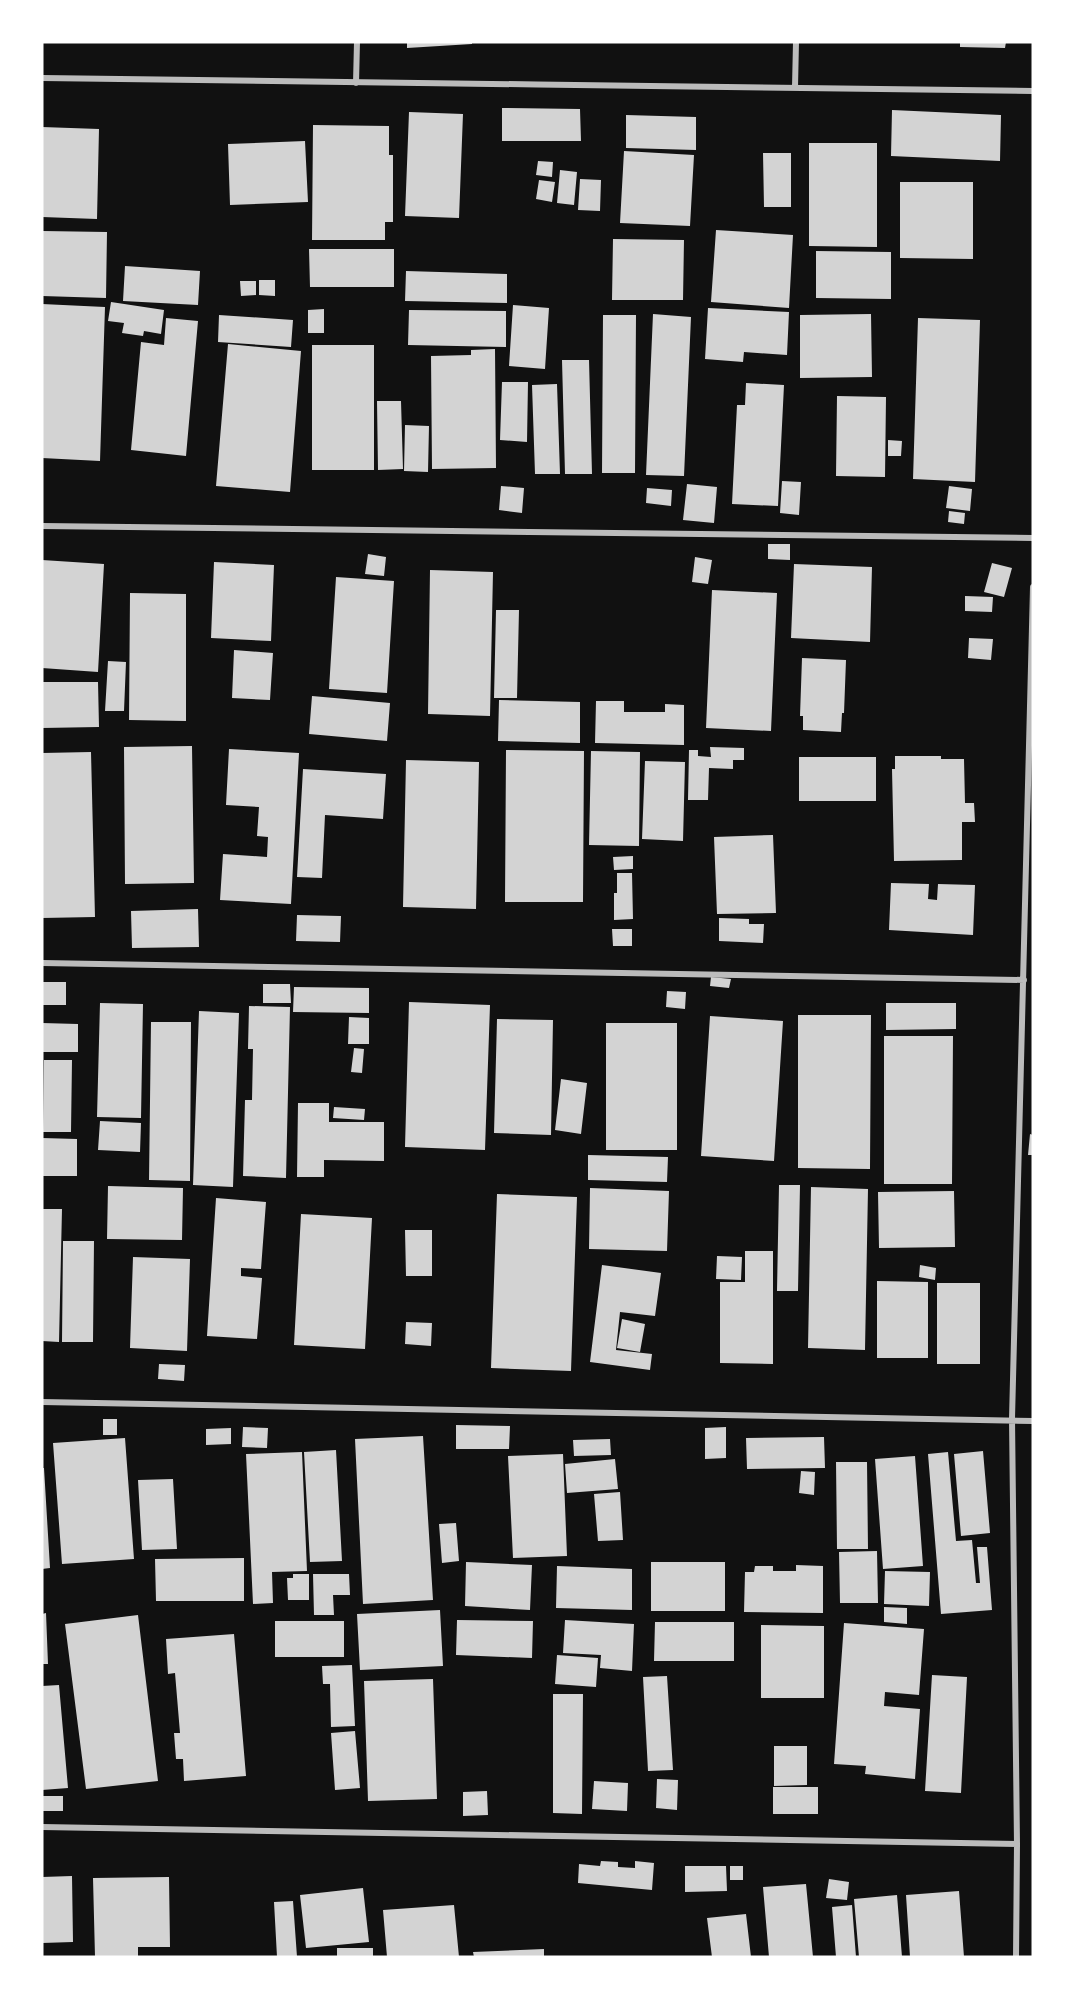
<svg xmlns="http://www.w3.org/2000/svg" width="1075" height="1999" viewBox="0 0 1075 1999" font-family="'Crimson Pro',serif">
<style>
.building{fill:#d3d3d3}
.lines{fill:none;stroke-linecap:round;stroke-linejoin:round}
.minor{stroke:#bcbcbc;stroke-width:6}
</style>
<rect width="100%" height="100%" fill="#111"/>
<path class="building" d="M407,42H472V44L407,48Z
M960,42H1006L1005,48L960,47Z
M502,108L580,109L581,141H502Z
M892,110L1001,115L1000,161L891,156Z
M409,112L463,114L459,218L405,216Z
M626,115L696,117V150L626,148Z
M313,125L389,126V155H393V222H385V240H312Z
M42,127L99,129L97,219L42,217Z
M305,141L308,202L230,205L228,144Z
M809,143H877V247L809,246Z
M624,151L694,155L690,226L620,223Z
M763,153H791V207H764Z
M538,161L553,162L552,177L536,175Z
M560,170L577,172L574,205L557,203Z
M580,179L601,180L600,211L578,210Z
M539,180L555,182L552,202L536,199Z
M900,182H973V259L900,258Z
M716,230L793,235L789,308L711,302Z
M43,231L107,232L106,298L42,296Z
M613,239L684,240L683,300H612Z
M309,249H394V287H310Z
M816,251L891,252V299L816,298Z
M125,266L200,271L198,305L123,301Z
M406,271L507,274V303L405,301Z
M259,280H275V296L259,295Z
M240,281H256V295L241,296Z
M111,302L164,310L161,334L144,331L143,336L122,333L124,323L108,321Z
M42,304L105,307L100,461L42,458Z
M513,305L549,308L545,369L509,366Z
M708,308L789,312L787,355L744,352L743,362L705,359Z
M324,309V333H308V310Z
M409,310L506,311V347L408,345Z
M653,314L691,317L684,476L646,475Z
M871,314L872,377L800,378V315Z
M219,315L293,320L291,347L218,342Z
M603,315H636L635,473H602Z
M166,318L198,321L186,456L131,450L141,342L164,345Z
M918,318L980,320L975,482L913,479Z
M228,344L301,351L290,492L216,486Z
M312,345H374V470H312Z
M495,349L496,468L432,469L431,356L471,355V350Z
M562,360H589L592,474H565Z
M502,382H528L527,442L500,440Z
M746,383L784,385L778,506L732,504L737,405H745Z
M557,384L560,474H535L532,385Z
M837,396L886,397L885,477L836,476Z
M377,401H401L403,469L378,470Z
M405,425L429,426L428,472L404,471Z
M888,440L902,441L901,456H888Z
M782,481L801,482L799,515L780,513Z
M687,484L717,487L714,523L683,520Z
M501,486L524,488L522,513L499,510Z
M949,486L972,489L970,511L946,508Z
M647,488L672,490L671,506L646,503Z
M949,511L965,513L964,524L948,522Z
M768,544H790V560L768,559Z
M368,554L386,557L384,576L365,574Z
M695,557L712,560L708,584L692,582Z
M42,560L104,564L98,672L42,668Z
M214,562L274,565L271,641L211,638Z
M992,563L1012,568L1004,597L984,592Z
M794,564L872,567L870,642L791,638Z
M430,570L493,572L490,716L428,714Z
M336,577L394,581L387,693L329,689Z
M712,590L777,593L771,731L706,728Z
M130,593L186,594V721L129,720Z
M965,596L993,597L992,612L965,611Z
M496,610H519L517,698H494Z
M969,638L993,639L991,660L968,658Z
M234,650L273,653L270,700L232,698Z
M802,658L846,660L844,713H842L841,732L803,730V716H800Z
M108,661L126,662L124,711H105Z
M42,682H98L99,727L42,728Z
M312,696L390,703L387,741L309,734Z
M499,700L580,702V743L498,741Z
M596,701H624V712H665V704L684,705V745L595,743Z
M192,746L194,883L125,884L124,747Z
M710,747L744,748V760H733V769L709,768L708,800H688L689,750H698V756L711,757Z
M229,749L299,753L291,904L220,900L223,854L267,857L268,837L257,836L259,807L226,805Z
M506,750L584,751L583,902H505Z
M591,751L640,752L639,846L589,845Z
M91,752L95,917L42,918V753Z
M895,756H941V759H964L965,803H974L975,822H962V860L894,861L892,769H895Z
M799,757H876V801H799Z
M406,760L479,762L476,909L403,907Z
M645,761L685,762L683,841L642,839Z
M303,769L386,774L383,819L325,815L322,878L297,877Z
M773,835L776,913L717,914L714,837Z
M633,856V869L614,870L613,857Z
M617,873H632L633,919L614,920V893H617Z
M891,883L929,884L928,899L937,900L938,884L975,885L973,935L889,930Z
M198,909L199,947L132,948L131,911Z
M297,915L341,916L340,942L296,941Z
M719,918L749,919V924H764L763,943L719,941Z
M612,929H632V946H613Z
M711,977L731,979L729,988L710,986Z
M42,982H66V1005H42Z
M263,984H290L291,1003H263Z
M294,987L369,988V1013L293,1012Z
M667,991L686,992L685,1009L666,1007Z
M409,1002L490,1005L485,1150L405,1147Z
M100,1003L143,1004L141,1118L97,1117Z
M886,1003H956V1029L886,1030Z
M249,1006L290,1007L286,1178L243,1176L245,1100H252L253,1049H248Z
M199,1011L239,1013L233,1187L193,1185Z
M798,1015H871L870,1169L798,1168Z
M710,1016L783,1021L774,1161L701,1156Z
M349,1017L369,1018V1044H348Z
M497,1019L553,1020L551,1135L494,1133Z
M151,1022H191L190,1181L149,1180Z
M42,1023L78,1024V1052H42Z
M606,1023H677V1150H606Z
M884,1036H953L952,1184H884Z
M354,1048L364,1049L362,1073L351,1072Z
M44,1060H72L71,1132H43Z
M561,1079L587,1083L581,1134L555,1130Z
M298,1103H329V1122H384V1161L324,1160V1177H297Z
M334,1107L365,1109L364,1120L333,1118Z
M100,1121L141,1123L140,1152L98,1150Z
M1030,1134L1033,1135V1155H1028Z
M42,1138L77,1139V1176H42Z
M588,1155L668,1157L667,1182L588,1180Z
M779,1185H800L798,1291H777Z
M108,1186L183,1188L182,1240L107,1239Z
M811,1187L868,1189L865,1350L808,1348Z
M590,1188L669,1191L667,1251L589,1249Z
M954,1191L955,1247L879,1248L878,1192Z
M497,1194L577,1197L571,1371L491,1368Z
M216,1198L266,1202L261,1269L241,1268V1276L262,1278L257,1339L207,1336Z
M42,1209H62L59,1342L42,1341Z
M301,1214L372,1218L365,1349L294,1345Z
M405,1230H432V1276H406Z
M63,1241H94L93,1342H62Z
M745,1251H773V1364L720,1363V1282H745Z
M717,1256L742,1257L741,1280L716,1279Z
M133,1257L190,1259L187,1351L130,1348Z
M602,1265L661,1273L655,1316L620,1312L616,1350L652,1354L650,1370L590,1362Z
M920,1265L936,1268L935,1280L919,1277Z
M877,1281L928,1282V1358H877Z
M937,1283H980V1364H937Z
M622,1319L645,1324L640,1352L617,1348Z
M406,1322L432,1323L431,1346L405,1344Z
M159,1364L185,1365L184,1381L158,1379Z
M103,1419H117V1435H103Z
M456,1425L510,1426L509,1449H456Z
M243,1427L268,1428L267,1448L242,1447Z
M726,1427V1458L705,1459V1428Z
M231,1428V1444L206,1445V1429Z
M423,1436L433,1600L363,1604L355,1439Z
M824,1437L825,1468L747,1469L746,1438Z
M125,1438L134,1559L62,1564L53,1443Z
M610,1439L611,1455L574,1456L573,1440Z
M336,1450L342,1561L310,1562L304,1452Z
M983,1451L990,1533L961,1536L954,1454Z
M302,1452L307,1571L272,1572L273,1603L253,1604L246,1454Z
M948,1452L956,1541L972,1540L976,1583H980L977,1547H987L992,1610L941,1614L928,1454Z
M563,1454L567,1556L513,1558L508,1456Z
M915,1456L923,1566L883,1569L875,1459Z
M615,1459L618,1489L567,1493L565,1464Z
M836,1462H867L868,1549H837Z
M42,1468H44L50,1568L42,1569Z
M801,1471L815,1472L814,1495L799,1493Z
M173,1479L177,1549L142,1550L138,1480Z
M620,1492L623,1540L598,1541L594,1494Z
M456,1523L459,1561L442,1563L439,1524Z
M877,1551L878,1603H840L839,1552Z
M244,1558V1601H156L155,1559Z
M466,1562L532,1565L530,1610L465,1606Z
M651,1562H725V1611H651Z
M796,1565L823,1566V1613L744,1612L745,1572H754L755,1566H773V1571H796Z
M557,1566L632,1569V1610L556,1608Z
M885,1571L930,1572L929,1606L884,1604Z
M293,1574H309V1600H288L287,1578H293Z
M313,1574H349L350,1595H333L334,1615H314Z
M884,1607L907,1608V1624L884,1622Z
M440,1610L443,1666L360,1670L357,1614Z
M46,1613L48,1664H42V1614Z
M138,1615L158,1781L86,1789L65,1624Z
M457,1620L533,1621L532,1658L456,1655Z
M565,1620L634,1624L632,1671L600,1668L601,1655L563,1653Z
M275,1621H344V1657H275Z
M655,1622H734V1661H654Z
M844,1623L924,1629L919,1695L885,1692L884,1706L920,1709L915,1779L865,1774L866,1766L834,1764Z
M761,1625L824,1626V1698H761Z
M234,1634L246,1776L184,1781L183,1759H176L174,1733H180L175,1673L168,1674L166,1639Z
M557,1655L598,1658L596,1687L555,1684Z
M352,1665L355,1726L331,1727L330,1684H323L322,1666Z
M932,1675L967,1677L961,1793L925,1791Z
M667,1676L673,1770L648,1771L643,1677Z
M433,1679L437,1799L368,1801L364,1681Z
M59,1685L68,1788L42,1790V1686Z
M553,1694H583L582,1814L553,1813Z
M355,1731L360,1788L335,1790L331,1733Z
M774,1746H807V1785L774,1786Z
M657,1779L678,1780L677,1810L656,1808Z
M594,1781L628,1783L627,1811L592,1809Z
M773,1787H818V1814H773Z
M487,1791L488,1815L463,1816V1792Z
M42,1796H63V1811H42Z
M601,1861L618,1862V1867L635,1868V1861L654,1863L652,1890L578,1883L579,1864L600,1866Z
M685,1866H726L727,1891L685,1892Z
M730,1866H743V1880H730Z
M72,1876L73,1942L42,1943V1877Z
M169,1877L170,1947H138V1957H95L93,1878Z
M829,1879L849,1882L847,1900L826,1898Z
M806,1884L813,1957H769L763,1887Z
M363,1888L369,1942L306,1948L300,1895Z
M959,1891L964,1957H910L906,1895Z
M897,1895L902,1957H859L854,1899Z
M293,1901L297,1957H277L274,1902Z
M454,1905L459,1957H387L383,1910Z
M852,1905L856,1957H836L832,1907Z
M746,1914L751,1957H712L707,1918Z
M337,1948H373V1957H337Z
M544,1949V1957H474L473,1952Z"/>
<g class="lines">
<path class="minor" d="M42,78C372,84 703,85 1033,91
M356,83L357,42
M795,87L796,42
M42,526L1033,538
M42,963L1024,980
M42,1402L1033,1421
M42,1827L1017,1844
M1016,1957L1017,1844L1012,1419L1033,587"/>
</g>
<rect width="1075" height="1999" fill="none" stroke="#ffffff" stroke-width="87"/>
</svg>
